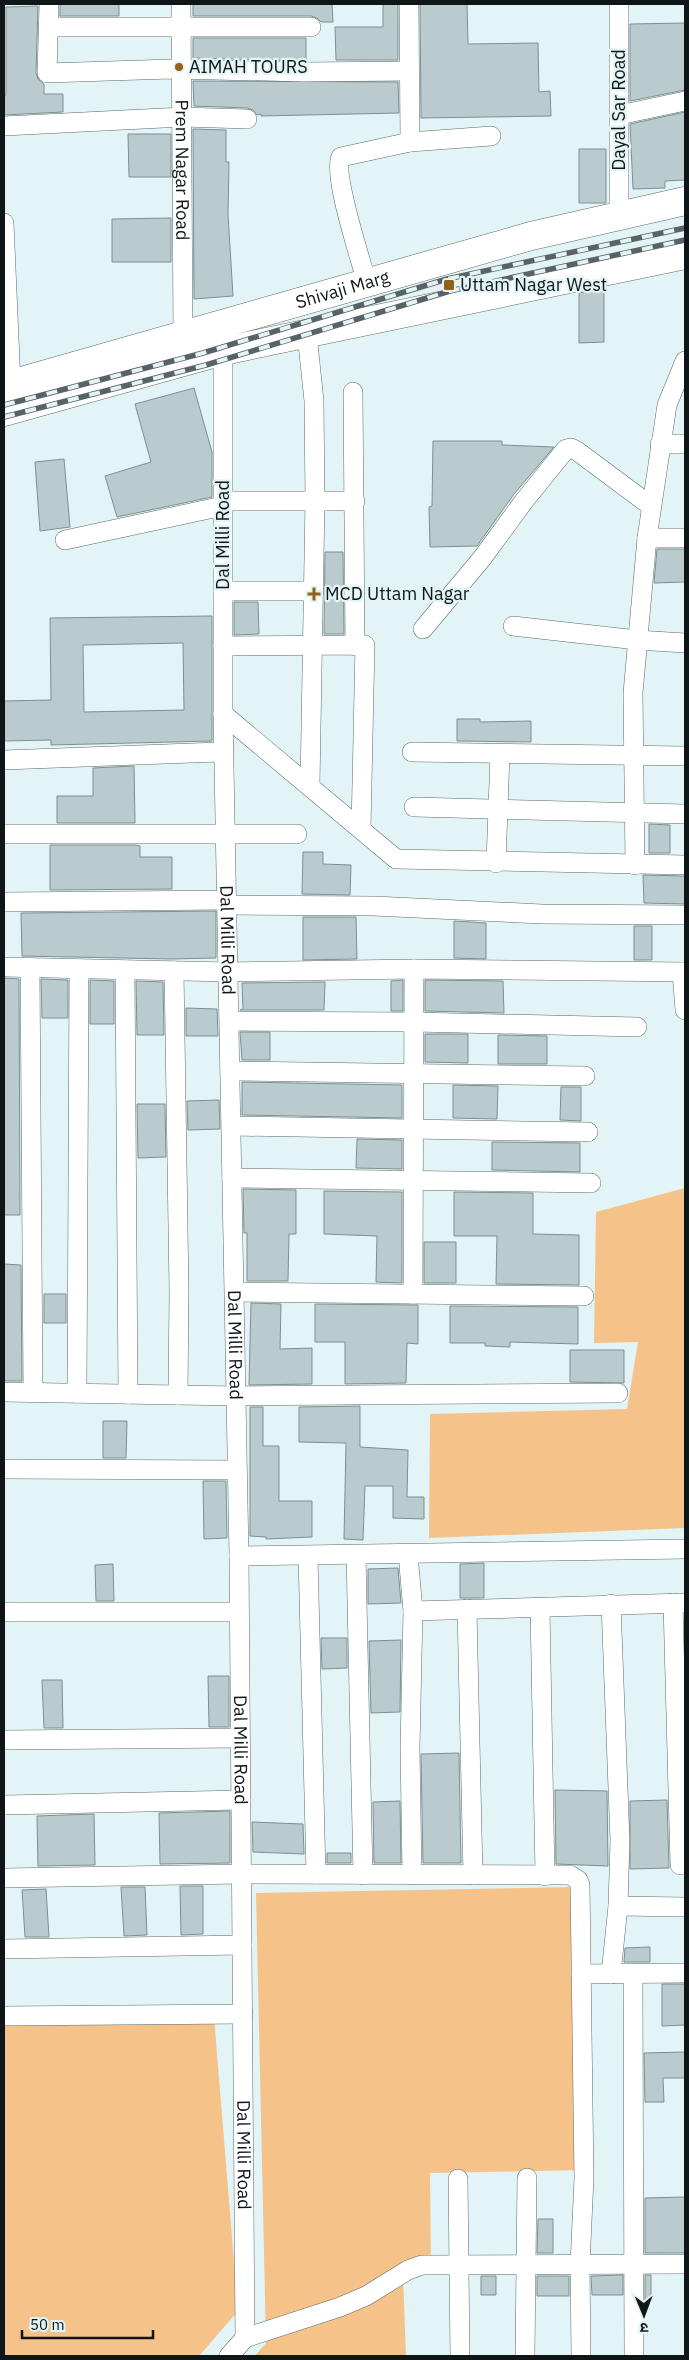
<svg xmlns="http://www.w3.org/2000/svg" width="689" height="2360" viewBox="0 0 689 2360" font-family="'IBM Plex Sans','Noto Sans Devanagari',sans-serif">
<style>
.green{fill:#f5c28a}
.building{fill:#bacbce;stroke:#7e8f91;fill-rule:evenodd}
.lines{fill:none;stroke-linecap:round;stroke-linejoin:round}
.minor-casing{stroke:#5b6a6c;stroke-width:20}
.secondary-casing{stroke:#5b6a6c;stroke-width:29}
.minor{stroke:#fff;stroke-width:19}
.secondary{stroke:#fff;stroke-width:28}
.rail-casing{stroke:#596365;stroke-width:5.5}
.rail{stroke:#e2f4f6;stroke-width:4;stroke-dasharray:11;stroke-linecap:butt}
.poi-dot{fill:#956017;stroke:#e2f4f6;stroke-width:2}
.labels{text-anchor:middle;stroke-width:4.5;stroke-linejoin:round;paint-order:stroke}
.poi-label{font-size:18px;fill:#101617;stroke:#e2f4f6;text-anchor:start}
.street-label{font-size:18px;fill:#101617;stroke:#e2f4f6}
</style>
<rect width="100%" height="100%" fill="#e2f4f6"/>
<path class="green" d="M685,1188V1528L429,1538L430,1414L627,1409L638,1342L594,1343L596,1212Z
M573,1887L587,2170L430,2173L431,2274L403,2275L406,2356H255L266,2343L256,1893Z
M214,2017L238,2311L199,2356H4V2023Z"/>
<path class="building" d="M60,4H119V16H60Z
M193,4H332L333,22H321L317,18L311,16H193Z
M383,4H398V60H336L335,27H383Z
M420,4H467L468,44L538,43L539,92L550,91L551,116L421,118Z
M38,6L36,73L38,79L44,84V94H63V112L4,115V95H6V7Z
M685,23V90L630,101V24Z
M193,38H306V61L193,58Z
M193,81L398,82L399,113L261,116V114L257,115L253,110L247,108L194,106Z
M685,112V180L665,181V188L633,189L630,124Z
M193,129L226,130V162H229L228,214L233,296L194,299Z
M128,134H171V177H129Z
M579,149H606V203H579Z
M171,218V262H112V219Z
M604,288V342L579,343V293Z
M194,388L212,452V497L117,517L105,476L151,462L135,404Z
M433,441H502V445L554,447L514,494L477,546L430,547L429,507L432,506Z
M64,459L70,527L40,531L35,462Z
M657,549H685V582L654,583Z
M325,552H343L344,634H324Z
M234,602H258L259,634L234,635Z
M212,616V741L51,745V740L4,741V701L51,700L50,618ZM183,643L184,710L84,712L83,645Z
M457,719H480V722L531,721V742L457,741Z
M134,766L135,823H57V796H93V768Z
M649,824L670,825V853H649Z
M50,845H135L140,846V857H172V889L50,890Z
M303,852H323V864L351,865L350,895L302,894Z
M643,875L685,876V904L644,903Z
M216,911V958L171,959L22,956L21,913Z
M303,917H356L357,959L303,960Z
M454,921L486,923V959L454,958Z
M634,926H652V960H634Z
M4,978L19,979L20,1215H4Z
M41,979L68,980V1018H42Z
M90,980L114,981V1024H90Z
M403,980V1011H391V981Z
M425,980L503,981L504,1013L425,1011Z
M136,981L163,982L164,1035H137Z
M325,982L324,1010H240L243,1009L242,983Z
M186,1008L217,1009L218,1036H186Z
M240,1032H270V1060H242Z
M425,1034H468V1063L425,1062Z
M498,1035L547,1036V1064H498Z
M242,1082L402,1085V1118L242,1115Z
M453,1085L498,1086L497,1119L453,1118Z
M561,1087H581V1121L560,1120Z
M219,1100L220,1129L188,1130L187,1101Z
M137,1104H165L166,1157L138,1158Z
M357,1139L402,1140V1169L356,1168Z
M492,1142L580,1143V1172L492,1170Z
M243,1189L296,1190V1234H289L288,1281H247V1233H244Z
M324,1191L402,1192V1283L376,1282L377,1236L324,1234Z
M454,1192L533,1193V1234L579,1235V1285L496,1284L497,1236H454Z
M424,1242H456V1283H424Z
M4,1264L21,1265L22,1381H4Z
M44,1294H66V1323H44Z
M251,1303L281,1304L280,1349L312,1348V1384L249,1385Z
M315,1304L418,1305V1344L407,1343L406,1383L345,1384V1342H315Z
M450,1306L578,1307V1344L510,1342V1347L485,1346V1343H450Z
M570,1350H624V1383L570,1382Z
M360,1406V1447L408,1450L407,1497H424V1519L393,1518V1486H365L363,1540L344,1539L346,1443L299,1442V1407Z
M250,1407H263V1446H279V1501H312V1537L266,1539V1537L250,1536Z
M103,1421H127L126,1458H103Z
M203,1481H226L227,1538L204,1539Z
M484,1563V1598H460V1564Z
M113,1564L114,1601H96L95,1565Z
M398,1568L401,1603L368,1604V1569Z
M321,1638H347V1668L322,1669Z
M401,1640L400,1712L371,1713L369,1641Z
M208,1676H229V1727H209Z
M42,1680H62L63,1728H44Z
M459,1753L461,1863H423L421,1754Z
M555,1790L607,1791L608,1866L556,1864Z
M667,1800L669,1868L630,1869V1801Z
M400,1801L401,1863H374L373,1802Z
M230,1811V1863L160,1864L159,1813Z
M94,1814L95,1865L38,1866L37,1816Z
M252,1822L303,1824L304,1854L253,1852Z
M327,1853H351V1863H327Z
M180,1886H203V1934L181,1935Z
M121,1887H145L147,1935L124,1936Z
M46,1889L49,1937H25L22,1890Z
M650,1947V1962H624L625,1948Z
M662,1984H685V2025L662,2026Z
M685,2052V2078H663L664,2102H645L644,2053Z
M685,2197V2253H645V2198Z
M538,2219H553V2253H537Z
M623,2275V2295H592L591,2276Z
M645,2275H651V2301H645Z
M481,2276H496V2295H481Z
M537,2276H569V2296H537Z"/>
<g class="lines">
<defs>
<g id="minor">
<path d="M49,4L47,73L171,69L304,72L409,71"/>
<path id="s1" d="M181,4L183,336"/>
<path d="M409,4L410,142"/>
<path d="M48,27H311"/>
<path d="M619,115L685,101"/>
<path d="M4,126L183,117L247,119"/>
<path d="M619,216V4"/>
<path d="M4,223L11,384L15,393"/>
<path d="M367,283C361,261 332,173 341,157L410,142L491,136"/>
<path d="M307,334L314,401L315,501L310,785"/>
<path id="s2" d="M223,351V714L239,1556L245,2338"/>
<path d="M353,392L355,646"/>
<path d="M660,444H685"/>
<path d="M223,501H355"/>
<path d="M647,538H685"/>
<path d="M65,540L223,506"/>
<path d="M223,591H314"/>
<path d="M513,626L637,640L685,643"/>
<path d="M423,629L483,557L524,501L566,449L571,448L577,451L651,506"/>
<path d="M223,646L365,645L361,829"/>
<path d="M223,714L396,859L685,865"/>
<path d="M412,752L685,756"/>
<path d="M4,760L219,752"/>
<path d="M414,807L685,814"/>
<path d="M4,834H297"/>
<path d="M496,863L500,754"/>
<path d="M635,865L633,693L647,538L667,405L685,361"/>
<path d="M4,902L227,900"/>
<path d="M227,905L374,906L542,914L685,915"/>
<path d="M4,967L229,972L414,969L685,972"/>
<path d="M30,968L33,1392"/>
<path d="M125,970L128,1394"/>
<path d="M174,971L179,1291L178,1395"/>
<path d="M682,972L685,1010"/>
<path d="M230,1021L414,1022L637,1027"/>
<path d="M231,1071L585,1076"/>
<path d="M232,1126L588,1132"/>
<path d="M232,1178L591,1183"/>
<path d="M235,1292L584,1296"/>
<path d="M413,1294L414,969"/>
<path d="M4,1392L236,1396L618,1393"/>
<path d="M77,1393L79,969"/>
<path d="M4,1469L237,1470"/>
<path d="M408,1554L413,1611L410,1748L412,1875"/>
<path d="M356,1555L363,1875"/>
<path d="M239,1556L685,1549"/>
<path d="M308,1556L316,1874"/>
<path d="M673,1603L680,1865"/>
<path d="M540,1608L545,1876"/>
<path d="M467,1609L473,1875"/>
<path d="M413,1611L685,1603"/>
<path d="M4,1612H239"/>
<path d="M4,1740L240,1738"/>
<path d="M4,1805L241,1800"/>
<path d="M4,1878L242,1874L570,1875L578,1880L580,1885L584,2178L580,2265L581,2356"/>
<path d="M618,1906L685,1907"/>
<path d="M4,1949L242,1945"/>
<path d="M581,1974L685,1973"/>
<path d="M611,1974L618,1906L620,1841L611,1604"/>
<path d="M633,1974L634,2356"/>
<path d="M4,2016L243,2014"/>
<path d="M458,2179L460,2356"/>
<path d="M229,2356L245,2338L340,2307L366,2296L408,2270L422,2265L685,2264"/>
<path d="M525,2356L527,2178"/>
</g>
<g id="secondary">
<path id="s3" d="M4,386L531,236L685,201"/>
<path d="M4,412L223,351L685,255"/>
</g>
</defs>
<use href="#minor" class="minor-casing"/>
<use href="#secondary" class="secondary-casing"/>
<use href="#minor" class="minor"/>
<use href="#secondary" class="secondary"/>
<defs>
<path id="rail" d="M4,405L203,353L447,279L685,228
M4,417L206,365L450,291L685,240"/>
</defs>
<use href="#rail" class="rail-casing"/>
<use href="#rail" class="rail"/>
</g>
<g class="poi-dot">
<circle cx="179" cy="67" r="5"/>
<rect x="443" y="279" width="12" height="12" rx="2.5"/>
<path d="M311.5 586.5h5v5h5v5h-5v5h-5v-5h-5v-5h5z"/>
</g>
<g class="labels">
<g class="poi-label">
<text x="189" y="73">AIMAH TOURS</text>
<text x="460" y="291">Uttam Nagar West</text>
<text x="325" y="600">MCD Uttam Nagar</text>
</g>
<g class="street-label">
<text transform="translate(619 110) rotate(-90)" y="6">Dayal Sar Road</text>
<text dy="6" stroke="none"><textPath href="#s1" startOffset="166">Prem Nagar Road</textPath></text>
<text dy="6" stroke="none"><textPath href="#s3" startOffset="352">Shivaji Marg</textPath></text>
<text transform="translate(223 535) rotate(-90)" y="6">Dal Milli Road</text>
<text dy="6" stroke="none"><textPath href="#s2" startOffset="589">Dal Milli Road</textPath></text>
<text dy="6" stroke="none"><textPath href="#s2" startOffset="994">Dal Milli Road</textPath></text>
<text dy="6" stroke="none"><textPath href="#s2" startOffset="1399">Dal Milli Road</textPath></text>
<text dy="6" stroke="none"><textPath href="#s2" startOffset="1804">Dal Milli Road</textPath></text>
</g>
</g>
<rect width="689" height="2360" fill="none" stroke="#101617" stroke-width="10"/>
<g transform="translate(644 2315) rotate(179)" stroke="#e2f4f6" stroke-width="4" paint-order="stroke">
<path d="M0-4L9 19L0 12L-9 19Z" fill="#101617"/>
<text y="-8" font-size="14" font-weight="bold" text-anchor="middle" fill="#101617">उ</text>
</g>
<path d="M22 2330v8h131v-8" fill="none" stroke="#101617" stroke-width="2.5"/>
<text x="30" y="2330" font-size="15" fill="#101617" stroke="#e2f4f6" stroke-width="4" paint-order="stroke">50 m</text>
</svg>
